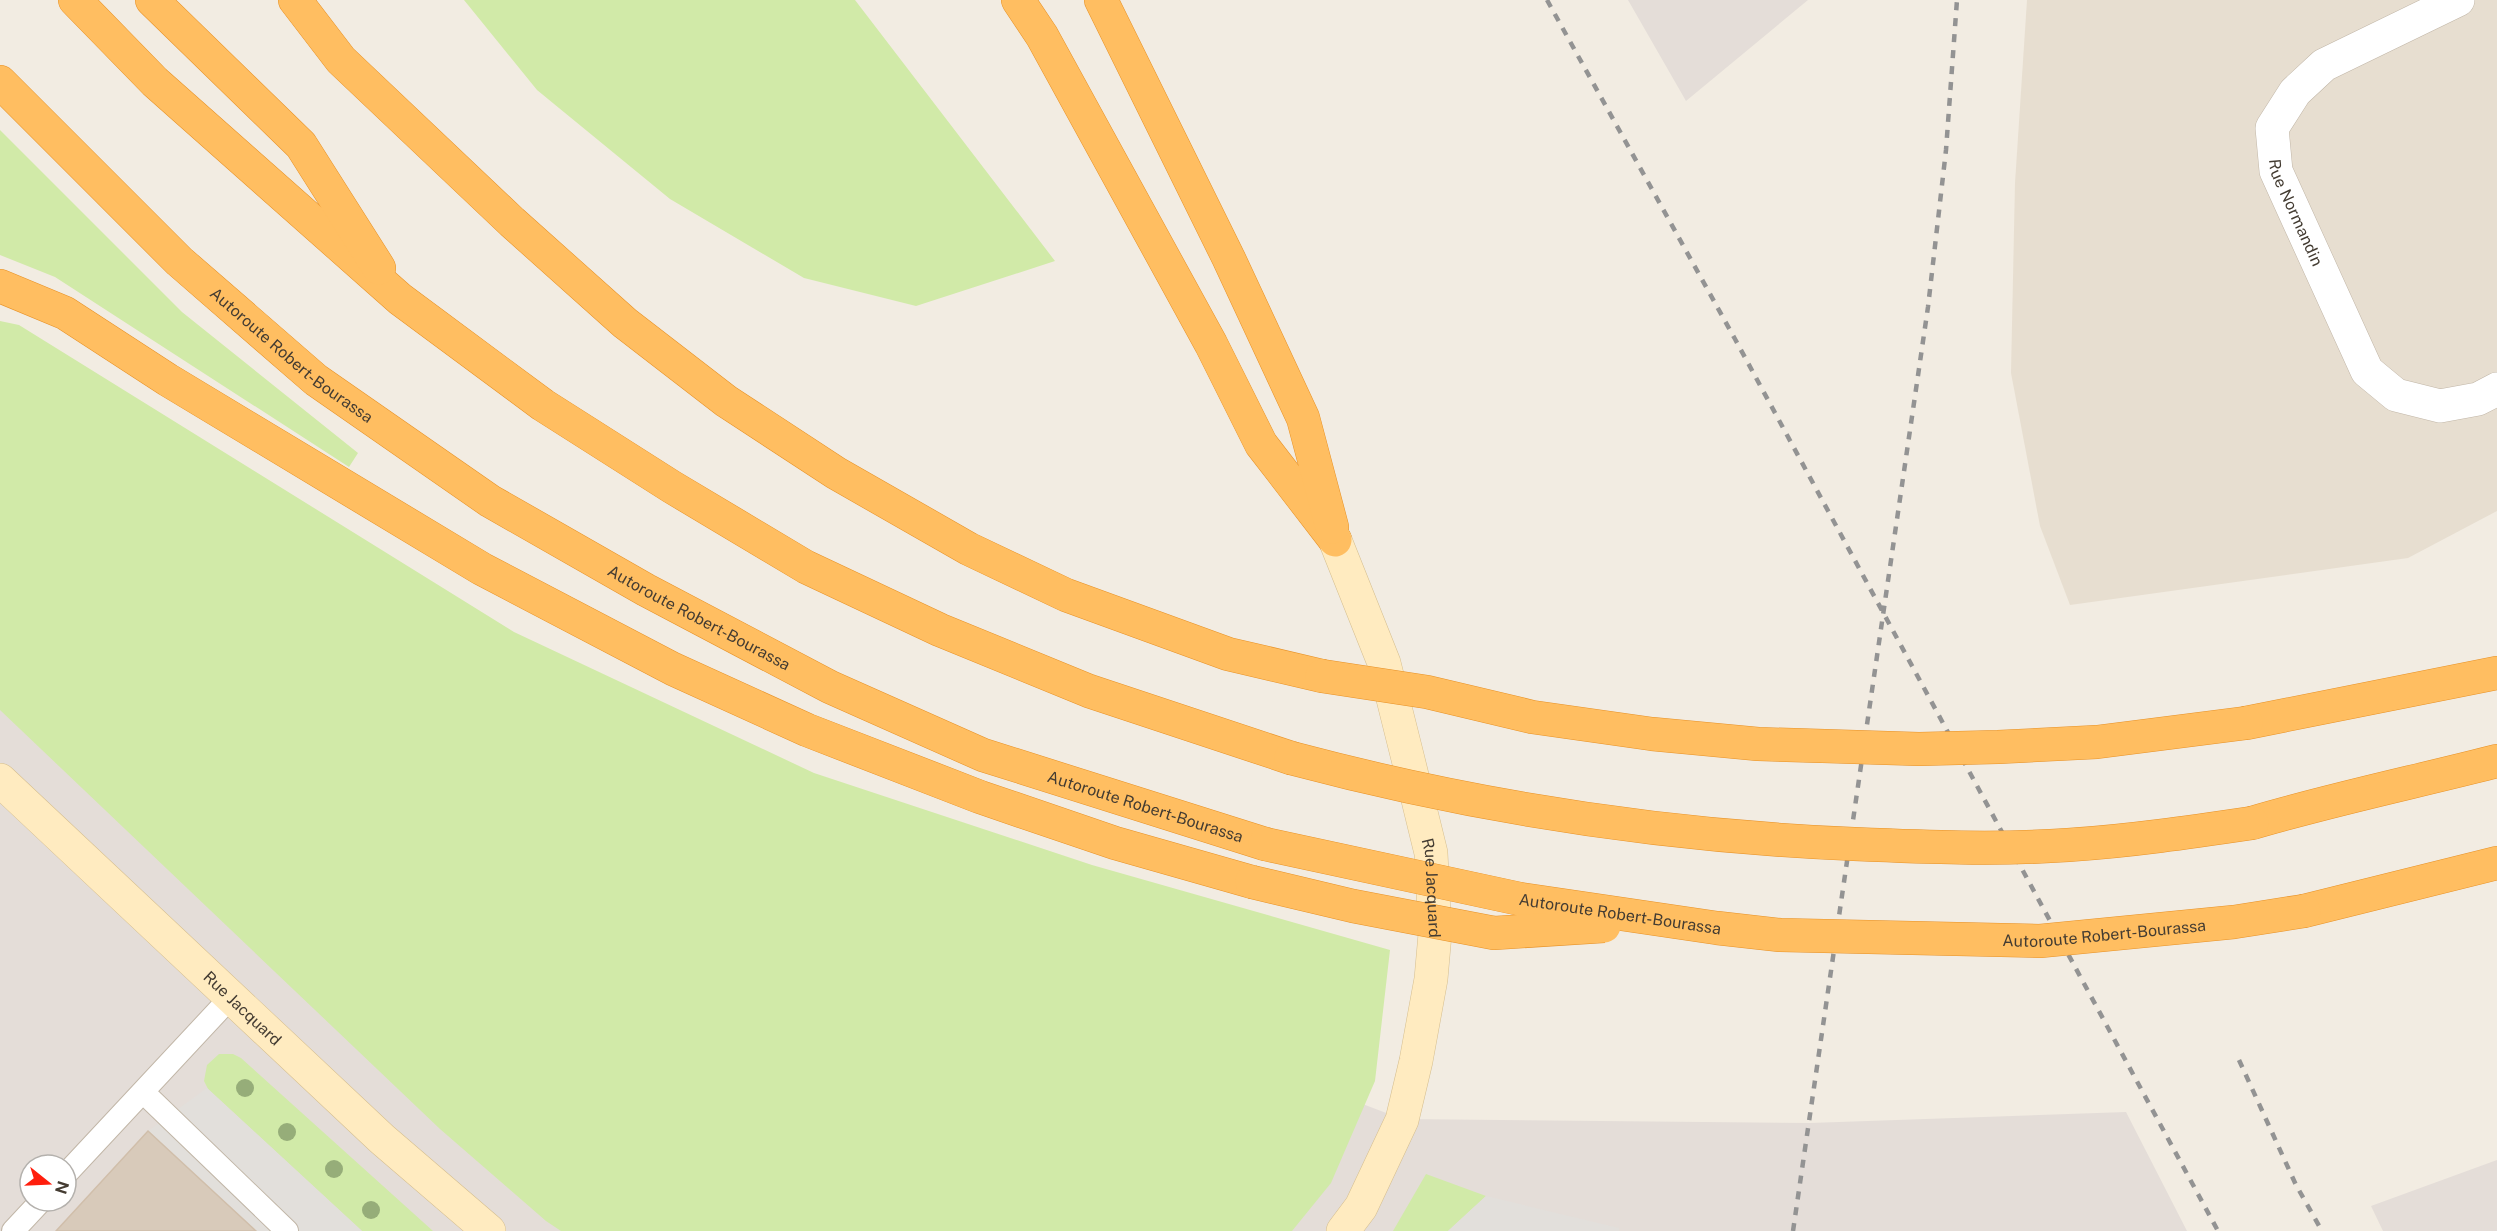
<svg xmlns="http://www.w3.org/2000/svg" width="2497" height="1231" viewBox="0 0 2497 1231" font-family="'Public Sans',sans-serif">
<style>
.residential{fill:#e7ded0}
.industrial{fill:#e4ddd8;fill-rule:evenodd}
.green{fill:#d1eaa8}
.parking{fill:#e2dfdb}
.building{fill:#d8caba;stroke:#d0beaa;stroke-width:1.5}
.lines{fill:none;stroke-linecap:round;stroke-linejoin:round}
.service-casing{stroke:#c1b6a7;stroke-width:24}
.minor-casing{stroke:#c1b6a7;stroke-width:34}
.secondary-casing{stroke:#d5be8e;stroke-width:34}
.motorway-casing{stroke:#e79228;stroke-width:34}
.service{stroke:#fff;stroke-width:22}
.minor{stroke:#fff;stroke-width:33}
.secondary{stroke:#ffebc0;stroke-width:33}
.motorway{stroke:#ffbe61;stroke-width:33}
.rail{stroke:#939393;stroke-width:4.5;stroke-dasharray:8 8;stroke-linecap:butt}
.motorway-bridge-casing{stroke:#e79228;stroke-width:34;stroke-linecap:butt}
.motorway-bridge{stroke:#ffbe61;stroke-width:33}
.tree{fill:#96ad79}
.labels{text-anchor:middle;stroke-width:5;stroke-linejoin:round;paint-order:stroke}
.street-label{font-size:16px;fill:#443c32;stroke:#fff}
</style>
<rect width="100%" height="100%" fill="#f2ece2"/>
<path class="residential" d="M2027,0H2497V511L2408,558L2070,605L2040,526L2011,373L2015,183Z"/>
<path class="industrial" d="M1628,0H1808L1686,101Z
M0,408L963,952L1402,1119L1810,1123L2126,1112L2187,1231H0ZM30,1165H66V1201H30Z
M2497,1160V1231H2383L2371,1206Z"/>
<path class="green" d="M464,0H855L1055,261L916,306L804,278L670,199L537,90Z
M0,130L182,312L358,453L349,467L55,277L0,255Z
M0,321L19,325L514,632L814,773L1092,865L1390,950L1375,1081L1331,1183L1292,1231H561L546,1221L440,1129L0,710Z
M219,1054H233L241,1058L433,1231H362L208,1089L204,1081L207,1065Z
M1426,1174L1486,1196L1448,1231H1393Z"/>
<path class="parking" d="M207,1088L362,1231H256L148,1131Z
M1486,1196L1619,1228V1231H1448Z"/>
<path class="building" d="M148,1131L256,1231H56Z"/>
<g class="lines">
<defs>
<path id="service" d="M143,1092L287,1231
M66,1174L231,997
M13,1231L41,1201"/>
<g id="minor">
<path id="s1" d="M2458,0L2324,65L2295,92L2272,128L2276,171L2367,371L2396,395L2440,406L2478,399L2497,389"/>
</g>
<g id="secondary">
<path id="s2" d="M1335,540L1384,663L1408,759L1431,853L1435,934L1431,979L1416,1061L1402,1120L1361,1207L1343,1231"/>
<path id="s3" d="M0,780L382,1139L489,1231"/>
</g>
<g id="motorway">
<path d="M75,0L155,82L400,299L543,405L672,487L806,567L940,630L1089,691L1291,758"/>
<path d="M152,0L301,145L379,268"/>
<path d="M295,0L341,60L512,222L625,323L726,401L836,473L969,549L1066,595L1228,654L1322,676"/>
<path d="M1018,0L1042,36L1211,344L1261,444L1335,540"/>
<path d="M1101,0L1229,259L1303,418L1332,527"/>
<path id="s4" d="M0,82L179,261L316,380L490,501L646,590L830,687L983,755L1265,844"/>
<path d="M0,286L65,313L168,380L482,569L673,669L807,730L980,797L1115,843L1252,882"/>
<path d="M2246,723L2497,673"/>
<path d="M2252,823C2333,799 2415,782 2497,761"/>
<path d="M2304,911L2497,863"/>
</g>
</defs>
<use href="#service" class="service-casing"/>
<use href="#minor" class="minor-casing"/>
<use href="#secondary" class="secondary-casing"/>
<use href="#motorway" class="motorway-casing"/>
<use href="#service" class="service"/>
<use href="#minor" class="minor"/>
<use href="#secondary" class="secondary"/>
<use href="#motorway" class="motorway"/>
<path class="rail" d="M1547,0L1735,339L2218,1231
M2239,1060L2296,1185L2322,1231
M1793,1231L1928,307L1946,150L1957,0"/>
<defs>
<g id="motorway-bridge">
<path d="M1322,676L1427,692L1532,717L1652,734L1758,744L1919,749L1998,747L2097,742L2246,723"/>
<path d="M1291,758C1475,807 1663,836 1854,844C1925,847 1997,850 2068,845C2130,841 2191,832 2252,823"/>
<path id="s5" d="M1265,844L1520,899L1717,928L1780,935L2040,941L2234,922L2304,911"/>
<path d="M1252,882L1353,906L1494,933L1604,926"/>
</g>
</defs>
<use href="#motorway-bridge" class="motorway-bridge-casing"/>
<use href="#motorway-bridge" class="motorway-bridge"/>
</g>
<g class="tree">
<circle cx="245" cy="1088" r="9"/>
<circle cx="287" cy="1132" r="9"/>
<circle cx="334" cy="1169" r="9"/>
<circle cx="371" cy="1210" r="9"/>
</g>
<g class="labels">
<g class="street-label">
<text dy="6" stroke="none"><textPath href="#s1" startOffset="320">Rue Normandin</textPath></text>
<text dy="6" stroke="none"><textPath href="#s4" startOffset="400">Autoroute Robert-Bourassa</textPath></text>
<text dy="6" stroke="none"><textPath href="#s4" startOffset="886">Autoroute Robert-Bourassa</textPath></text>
<text dy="6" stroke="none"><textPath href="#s4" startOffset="1372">Autoroute Robert-Bourassa</textPath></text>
<text dy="6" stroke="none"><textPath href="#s2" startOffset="363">Rue Jacquard</textPath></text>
<text dy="6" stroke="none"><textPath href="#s5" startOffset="362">Autoroute Robert-Bourassa</textPath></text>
<text dy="6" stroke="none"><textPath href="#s5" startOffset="848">Autoroute Robert-Bourassa</textPath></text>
<text dy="6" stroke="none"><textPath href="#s3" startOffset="333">Rue Jacquard</textPath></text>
</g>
</g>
<g transform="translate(48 1183) rotate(108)"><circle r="28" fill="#ffffff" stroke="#b4b1ad" stroke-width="1.5"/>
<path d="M0-4.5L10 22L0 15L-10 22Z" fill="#ff1e0d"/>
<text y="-9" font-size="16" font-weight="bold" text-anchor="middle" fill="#443c32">N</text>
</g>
</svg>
